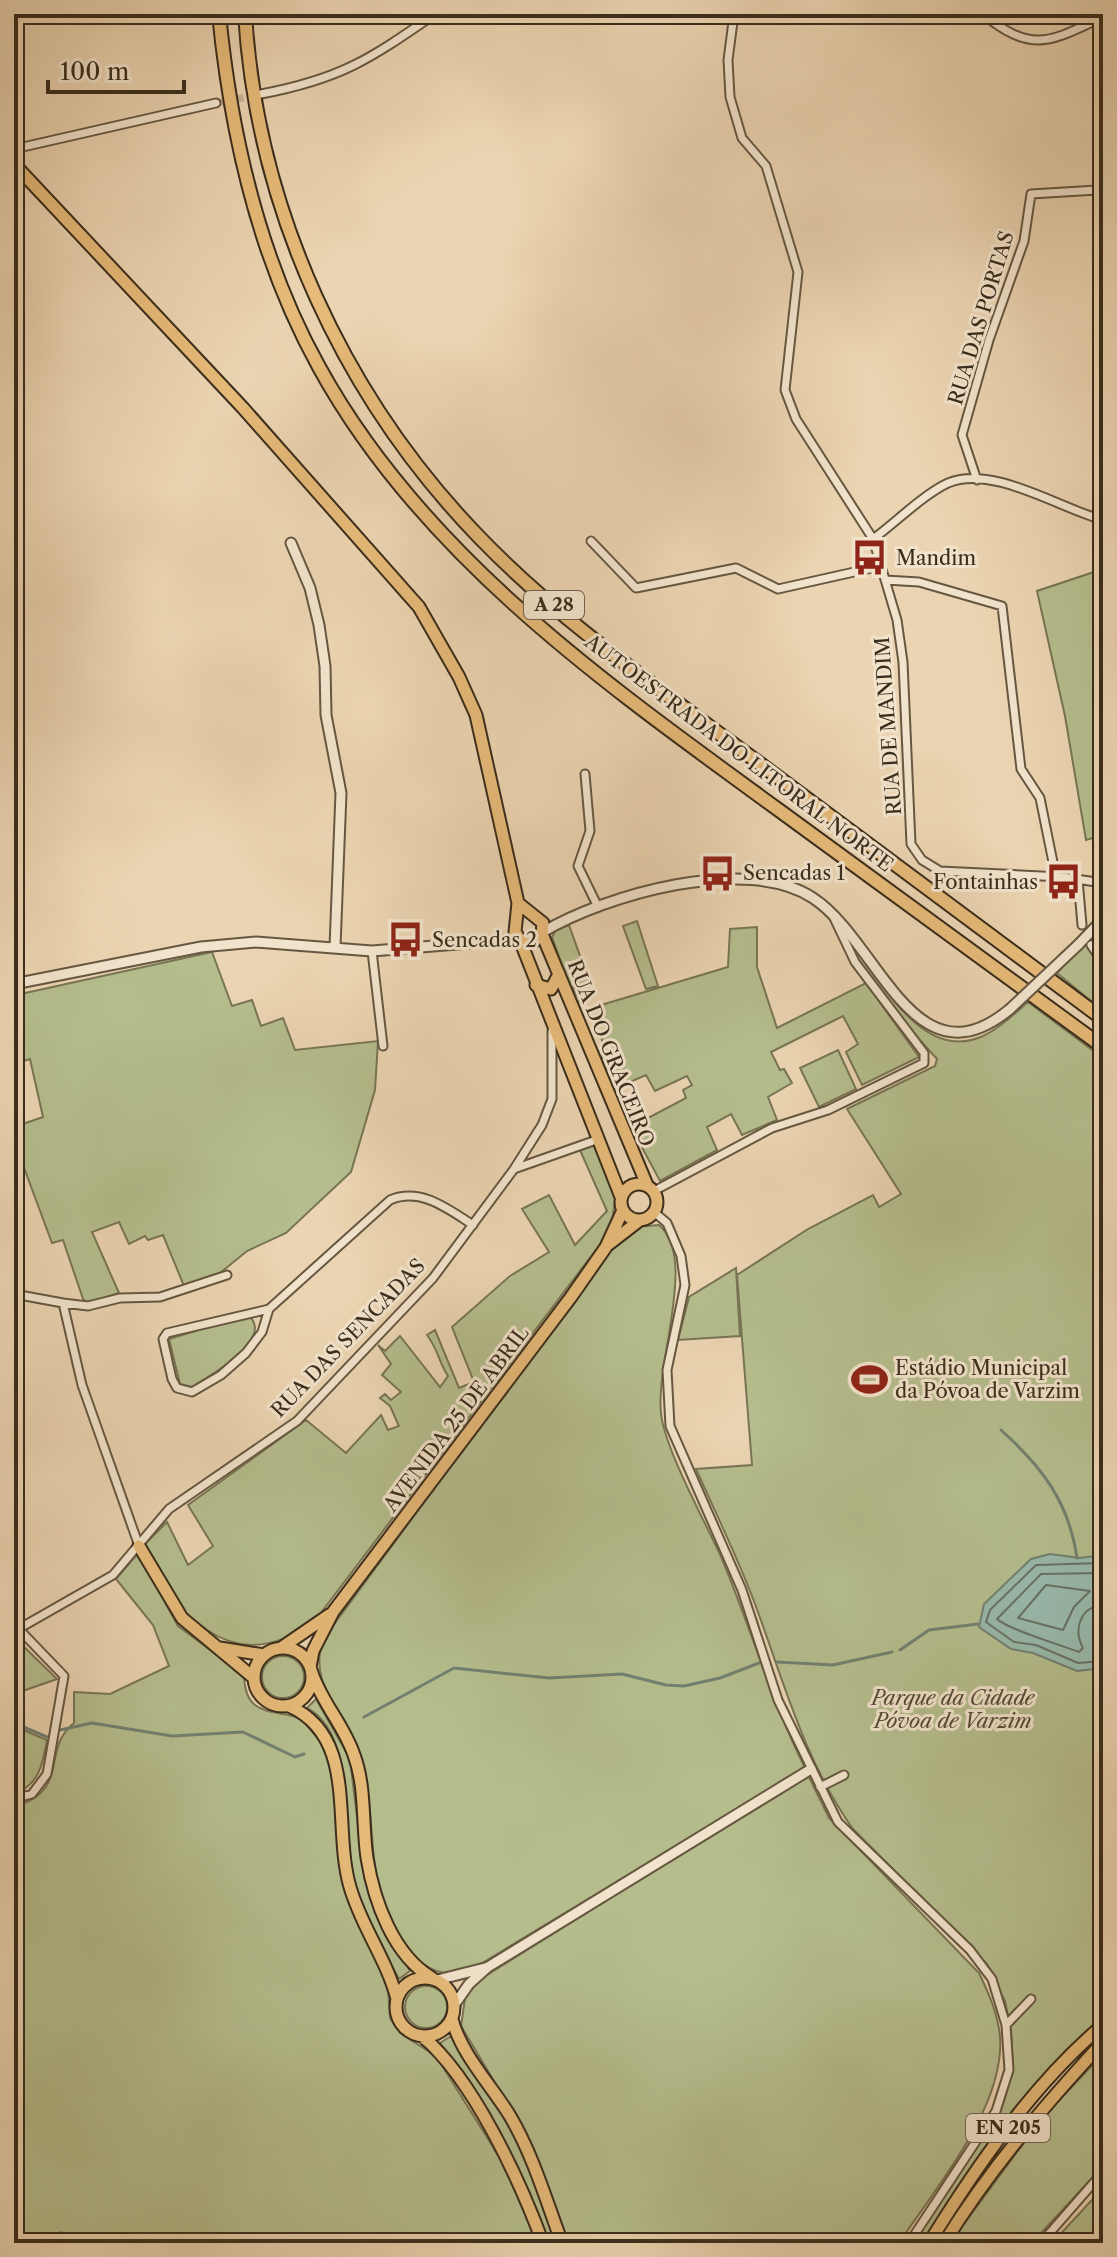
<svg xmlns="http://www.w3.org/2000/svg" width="1117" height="2257" viewBox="0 0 1117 2257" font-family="'Libre Caslon Text',serif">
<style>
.green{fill:#b5bd8d;stroke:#787554;stroke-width:2}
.water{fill:#98b8aa;stroke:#728071;stroke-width:2}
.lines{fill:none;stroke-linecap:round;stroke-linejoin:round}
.shore{stroke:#697263;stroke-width:2}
.stream{stroke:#728071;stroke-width:3}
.minor-tunnel{stroke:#c8b393;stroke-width:7;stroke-dasharray:7 3.5;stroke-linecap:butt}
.minor-casing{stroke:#665741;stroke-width:11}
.tertiary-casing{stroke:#665741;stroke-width:13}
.primary-casing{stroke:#3a2d1c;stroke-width:15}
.motorway-casing{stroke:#3a2d1c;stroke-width:16}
.minor{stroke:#f2e3cc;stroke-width:7}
.tertiary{stroke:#f2e3cc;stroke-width:9}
.primary{stroke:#e6ba78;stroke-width:11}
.motorway{stroke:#e6ba78;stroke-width:12}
.tertiary-bridge-casing{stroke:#665741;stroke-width:13;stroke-linecap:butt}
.tertiary-bridge{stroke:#f2e3cc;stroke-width:9}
.labels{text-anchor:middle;stroke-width:6;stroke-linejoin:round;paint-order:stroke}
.shield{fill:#f2e3cc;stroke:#716451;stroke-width:2}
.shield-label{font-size:18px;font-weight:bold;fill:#3a2d1c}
.street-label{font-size:20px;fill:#3a2d1c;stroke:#f2e3cc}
.poi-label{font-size:20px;fill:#3a2d1c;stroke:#f2e3cc;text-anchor:start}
.park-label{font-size:20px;font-style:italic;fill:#534a33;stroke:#f2e3cc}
</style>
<rect width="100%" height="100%" fill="#ebd4b1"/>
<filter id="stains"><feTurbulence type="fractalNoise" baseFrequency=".0025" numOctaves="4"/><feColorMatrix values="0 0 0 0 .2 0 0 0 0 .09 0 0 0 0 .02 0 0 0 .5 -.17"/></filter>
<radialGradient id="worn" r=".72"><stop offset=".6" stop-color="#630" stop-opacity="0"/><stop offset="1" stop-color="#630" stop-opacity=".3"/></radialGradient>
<path class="green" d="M1103,569V835L1086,840L1065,716L1037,591Z
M637,921L658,986L646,989L623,926Z
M569,925L589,981L573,987L577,995L585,993L588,1000L575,1002L552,937L556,930Z
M757,927V967L777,1028L866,983L919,1057L862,1085L846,1052L858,1044L843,1016L771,1052L780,1070L784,1069L792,1083L768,1097L777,1120L742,1135L731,1114L707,1127L717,1150L660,1181L631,1127L686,1098L683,1090L692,1085L687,1076L655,1091L646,1075L614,1089L599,1051L604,1048L600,1032L607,1028L598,1006L728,967L730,929Z
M1085,942L1103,970V1011L1057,973Z
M853,946C884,985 924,1063 983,1036C1000,1028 1014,1014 1028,1002L1103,1058V2020L1008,2117L921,2243H913L1000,2112L1013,2071L1011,2030L1005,2001L987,1964L853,1829C804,1760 784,1682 755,1604C738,1558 716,1514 696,1469L752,1465L737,1275L808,1229L873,1195L879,1207L901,1194L847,1109L935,1066L937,1059C913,1032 861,979 853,946Z
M212,952L232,1006L252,1000L261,1026L283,1018L295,1050L378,1041L375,1090L351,1172L286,1233L247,1251L220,1273L184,1286L163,1235L148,1240L145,1236L129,1244L119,1222L92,1232L119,1293L87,1303L83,1299L63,1240L52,1243L20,1157L14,1159V1127L43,1117L30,1059L14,1064V1028L23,1025L16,995Z
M838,1050L856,1089L819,1107L800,1068Z
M598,1144L616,1192L611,1230L314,1622C279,1646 244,1655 207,1630C200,1625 191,1621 186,1615C169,1596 157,1567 144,1545L167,1522L188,1565L213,1546L188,1505L306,1420L346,1453L381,1415L388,1430L399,1426L390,1406L380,1398L385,1394L391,1400L401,1392L382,1375L391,1364L378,1345L385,1351L400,1336L440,1387L448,1376C439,1363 438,1349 427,1335L435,1330L459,1388L474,1382L452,1327L510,1276L549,1252L522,1209L549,1195L575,1245L607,1211L580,1150Z
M659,1225C698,1257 655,1364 661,1413C664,1448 706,1523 722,1559C751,1628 771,1700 805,1768L479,1965C469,1968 454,1975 444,1973C425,1969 416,1959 405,1945C359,1879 381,1824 360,1755C348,1714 305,1684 324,1638L610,1250L634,1227Z
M736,1268L740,1336L678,1340L689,1297Z
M238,1318H251C271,1341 209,1377 192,1387L180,1384L169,1339Z
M138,1553L178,1626L244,1675C245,1718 273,1709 301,1718L327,1750L332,1767L340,1865L388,1988L390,2018L400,2033L436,2056L503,2163L538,2243H24L21,2150L14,2125V1807C72,1790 40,1750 74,1723V1692L110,1694L169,1666L153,1625L116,1579Z
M14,1637L57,1679L14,1694Z
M262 1677a21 21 0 1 1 42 0a21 21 0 1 1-42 0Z
M316,1699L350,1759L362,1859L376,1912L410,1971L399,1979C383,1949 363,1918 354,1885C340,1835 359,1736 307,1708Z
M14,1726L47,1740C43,1764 39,1785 14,1794Z
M808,1775L829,1818L979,1973C989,1994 998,2014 1000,2037C1005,2107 936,2187 899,2243H567L515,2116L461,2026L466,1992L487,1975Z
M405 2007a21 21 0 1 1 42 0a21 21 0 1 1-42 0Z
M451,2036L507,2120L523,2152L557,2243H548L488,2115L440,2043Z
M1103,2054V2166L1032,2243H950L1043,2117Z
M1103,2188V2243H1052Z"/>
<path class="water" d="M1050,1554L1080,1558L1103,1555V1619L1095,1631L1103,1637V1668L1077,1671L1033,1653L1011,1649L979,1627L984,1604L1031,1559Z"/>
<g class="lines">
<path class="shore" d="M1103,1563L1036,1565L990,1610L986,1622L1014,1642L1036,1645L1078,1663L1103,1661
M1103,1573L1041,1574L997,1619C1009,1630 1061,1645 1079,1652L1083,1648C1073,1629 1080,1607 1103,1605
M1046,1585L1090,1591L1074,1607L1063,1630L1018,1618Z"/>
<path class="stream" d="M1001,1430C1042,1467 1069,1502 1077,1558
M900,1650L929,1630L978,1624
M777,1662L833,1665L892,1652
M364,1717L454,1668L549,1678L622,1674L666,1685L684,1686L720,1678L759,1663
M14,1723L47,1737
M60,1730L92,1723L172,1736L243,1732L295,1757L304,1754"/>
<path class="minor-tunnel" d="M216,103L257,95"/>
<defs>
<path id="minor" d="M734,14L728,60L730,97L742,138L766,166L798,272L785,390L796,419L873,539L897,620L903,662L911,844L922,860L940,871L1062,877L1103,883
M983,14C1033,55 1051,41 1103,17
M261,94C341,79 370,59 435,14
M14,149L216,103
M977,480L962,435L989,340L1024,241L1031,194L1097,190L1103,179
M873,539C895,523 924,494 948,483C992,464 1061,509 1103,520
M591,541L636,588L736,568L778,589L881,566
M885,580L919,582L1002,606L1021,769L1040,798L1056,877
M585,774L590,831L578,866L598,907
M1078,879L1082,925
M1091,945L1103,963
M372,951L383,1046
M514,1169L599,1139
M654,1191L772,1128L828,1110L924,1063V1053L855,962L834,918
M654,1212L667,1223L681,1256L685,1285L667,1370L670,1426L742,1590L778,1700L838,1822L970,1950L992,1979L1006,2025L1009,2070L996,2111L909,2243
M14,1294L63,1303L82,1385L139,1546
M63,1303L88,1306L120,1298L160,1297L227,1275
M269,1309L167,1333L163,1339L172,1379L177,1388L192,1392L221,1375L246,1353L262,1332L269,1309L390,1200C421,1187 448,1209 473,1225
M14,1624L64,1676L47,1774L32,1794L14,1799
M20,1628L113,1575L169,1509L297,1421L433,1278L514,1169L542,1125L552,1099V1031
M820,1787L844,1775
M1006,2025L1031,1999
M14,2171H18
M54,2243L61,2237
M1041,2243L1103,2172"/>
<path id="tertiary" d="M291,543L310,588L319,625L325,666L326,715L341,793L335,947
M543,932C605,895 747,854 813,898C879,941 914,1089 1010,1009
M1078,945L1103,919
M14,984L201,947L256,942L372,951L519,939
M437,1980L485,1968
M455,2004L469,1984L488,1967L811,1769"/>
<path id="primary" d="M14,164L243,408L419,607L459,677L476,715L518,903L515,932L520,940L533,942L542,934L543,923L518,903
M542,934L647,1185
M520,940L621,1197
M536,985L551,989L559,974
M621 1202a18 18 0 1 1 36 0a18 18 0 1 1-36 0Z
M609,1244L640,1220
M139,1546L182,1618L254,1678
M220,1648L264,1655
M281,1648L329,1615
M254 1677a29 29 0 1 1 58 0a29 29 0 1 1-58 0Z
M310,1667L313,1651L333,1612L571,1297L606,1247L623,1210
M312,1673C322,1703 344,1725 354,1755C366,1787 362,1824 367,1858C374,1901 393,1955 432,1978
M289,1706C359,1737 332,1826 350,1887C361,1926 387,1960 397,1999
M396 2007a29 29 0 1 1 58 0a29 29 0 1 1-58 0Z
M452,2019C461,2054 491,2085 510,2116C533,2155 546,2200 562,2243
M422,2036C473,2078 520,2181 543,2243
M929,2243C976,2167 1034,2083 1103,2025
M944,2243C990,2169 1044,2106 1103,2042"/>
<path id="motorway" d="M219,14C231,136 259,259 319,367C422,555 606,684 776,808C885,888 994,968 1103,1047
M245,14C257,210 344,398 480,538C563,624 664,692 759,763C874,848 989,933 1103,1019"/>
</defs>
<use href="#minor" class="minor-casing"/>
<use href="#tertiary" class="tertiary-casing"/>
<use href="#primary" class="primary-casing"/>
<use href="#motorway" class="motorway-casing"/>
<use href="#minor" class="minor"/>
<use href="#tertiary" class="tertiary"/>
<use href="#primary" class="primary"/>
<use href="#motorway" class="motorway"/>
<defs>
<path id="tertiary-bridge" d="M1010,1009L1078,945"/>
</defs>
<use href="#tertiary-bridge" class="tertiary-bridge-casing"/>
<use href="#tertiary-bridge" class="tertiary-bridge"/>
</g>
<defs>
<symbol id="bus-bare" viewBox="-9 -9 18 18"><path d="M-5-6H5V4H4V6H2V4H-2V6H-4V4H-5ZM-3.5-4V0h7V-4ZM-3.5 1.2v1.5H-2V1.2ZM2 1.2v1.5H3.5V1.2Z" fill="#8f2418" stroke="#f2e3cc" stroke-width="2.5" paint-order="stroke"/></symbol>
<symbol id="stadium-bare" viewBox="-9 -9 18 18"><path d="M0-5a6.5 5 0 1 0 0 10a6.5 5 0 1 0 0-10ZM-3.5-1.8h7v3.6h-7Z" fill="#8f2418" stroke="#f2e3cc" stroke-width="2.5" paint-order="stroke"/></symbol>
</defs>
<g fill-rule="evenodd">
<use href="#bus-bare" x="844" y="532" width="51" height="51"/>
<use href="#bus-bare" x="692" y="848" width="51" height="51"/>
<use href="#bus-bare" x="1038" y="856" width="51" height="51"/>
<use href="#bus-bare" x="380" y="914" width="51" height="51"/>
<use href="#stadium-bare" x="844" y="1354" width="51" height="51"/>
</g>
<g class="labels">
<g class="shield">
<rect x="524" y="591" width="60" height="28" rx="6"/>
<rect x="966" y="2114" width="84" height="28" rx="6"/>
</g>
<g class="shield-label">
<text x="554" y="611">A 28</text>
<text x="1008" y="2134">EN 205</text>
</g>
<g class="street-label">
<text transform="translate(981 318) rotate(-73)" y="7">RUA DAS PORTAS</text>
<text transform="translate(888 726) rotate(-94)" y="7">RUA DE MANDIM</text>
<text transform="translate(739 753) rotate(37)" y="7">AUTOESTRADA DO LITORAL NORTE</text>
<text transform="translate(611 1053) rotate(68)" y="7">RUA DO GRACEIRO</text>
<text transform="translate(348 1338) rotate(-46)" y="7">RUA DAS SENCADAS</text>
<text transform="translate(456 1419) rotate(-53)" y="7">AVENIDA 25 DE ABRIL</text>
</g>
<g class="poi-label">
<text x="896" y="565">Mandim</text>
<text x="743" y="880">Sencadas 1</text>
<text x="1038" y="889" text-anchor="end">Fontainhas</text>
<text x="432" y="947">Sencadas 2</text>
<text x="895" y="1375">Estádio Municipal<tspan x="895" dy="23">da Póvoa de Varzim</tspan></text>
</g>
<g class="park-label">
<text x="953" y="1705">Parque da Cidade<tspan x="953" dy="23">Póvoa de Varzim</tspan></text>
</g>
</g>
<rect width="1117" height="2257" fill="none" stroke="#ebd4b1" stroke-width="48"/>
<rect x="16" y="16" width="1085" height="2225" fill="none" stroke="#3a2d1c" stroke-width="4"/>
<rect x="24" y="24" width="1069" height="2209" fill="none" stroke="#3a2d1c" stroke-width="2"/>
<path d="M48 80v12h136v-12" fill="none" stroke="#3a2d1c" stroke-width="4"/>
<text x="60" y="80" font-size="24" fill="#3a2d1c" stroke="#f2e3cc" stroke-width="6" paint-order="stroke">100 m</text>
<rect width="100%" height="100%" filter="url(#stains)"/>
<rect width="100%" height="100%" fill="url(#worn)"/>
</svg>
